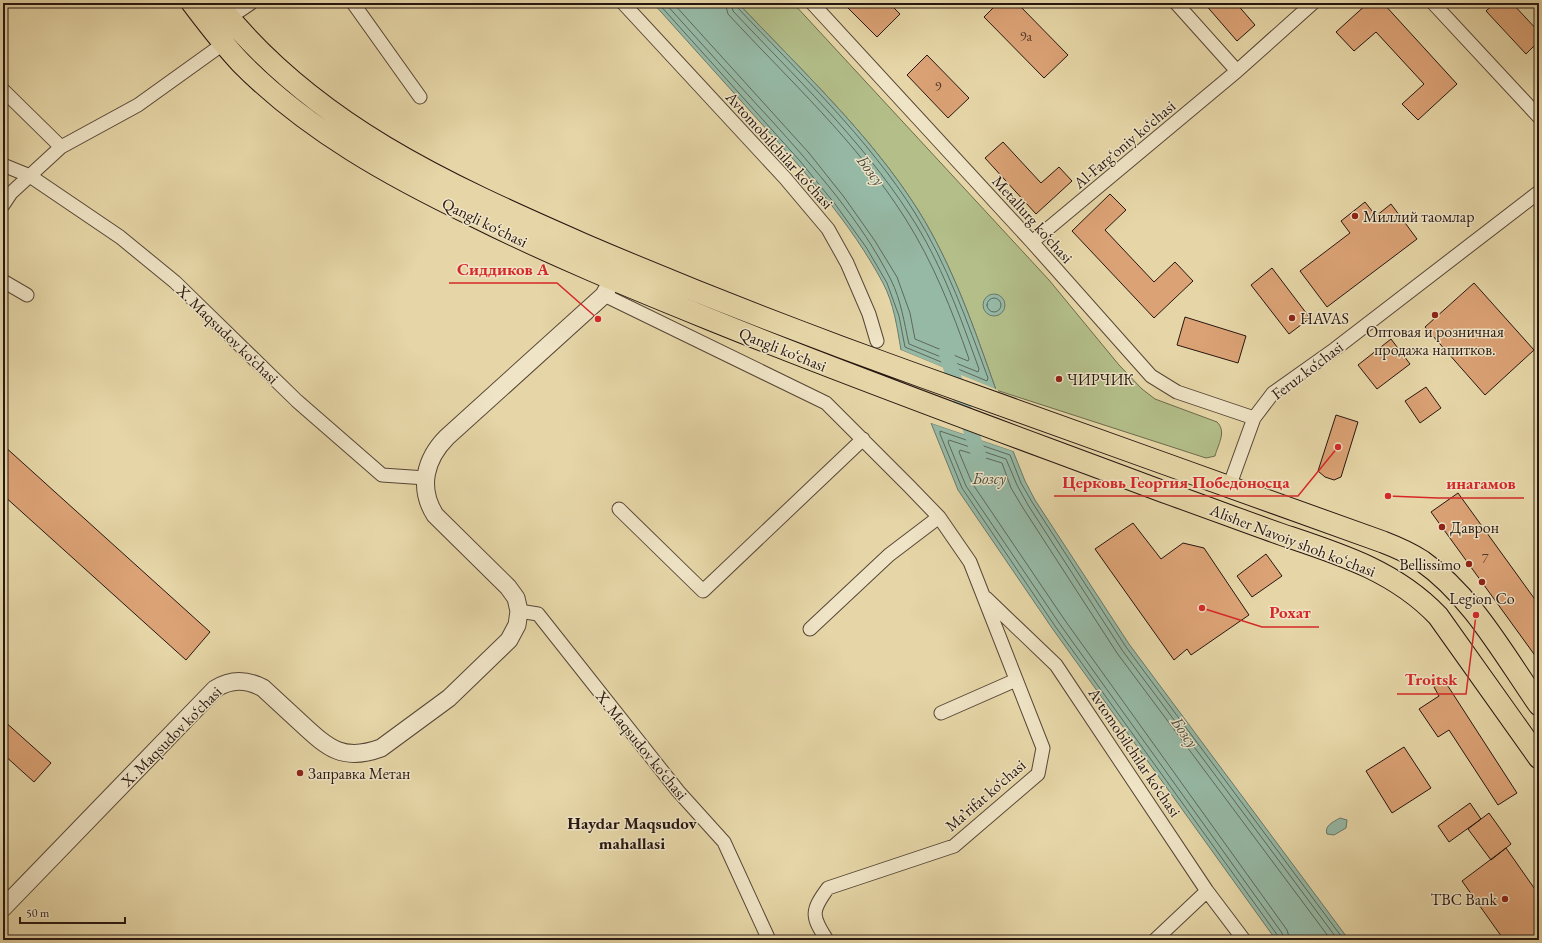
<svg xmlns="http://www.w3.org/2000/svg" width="1542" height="943" viewBox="0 0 1542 943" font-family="'EB Garamond',serif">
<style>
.green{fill:#b3be89;stroke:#6d6a4c}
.water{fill:#96b9a6;stroke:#6a786a}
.pier{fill:#e6d6a7}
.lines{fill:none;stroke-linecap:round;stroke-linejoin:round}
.shore{stroke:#5e685b;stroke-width:1}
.canal{stroke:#96b9a6;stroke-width:15}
.building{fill:#dba275;stroke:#271610}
.minor-casing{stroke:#574636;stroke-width:15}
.tertiary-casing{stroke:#574636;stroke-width:19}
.primary-casing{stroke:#271610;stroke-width:23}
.minor{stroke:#efe4c6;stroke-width:13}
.tertiary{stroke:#efe4c6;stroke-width:17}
.primary{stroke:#e6d6a7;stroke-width:21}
.poi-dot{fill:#8f2418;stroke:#efe4c6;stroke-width:1.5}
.labels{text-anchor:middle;stroke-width:3;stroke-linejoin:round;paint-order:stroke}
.number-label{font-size:14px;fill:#543929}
.street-label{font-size:16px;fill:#271610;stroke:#efe4c6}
.poi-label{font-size:16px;fill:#271610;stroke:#efe4c6;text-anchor:start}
.water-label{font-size:17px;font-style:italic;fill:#4e4f44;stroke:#efe4c6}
.neighbourhood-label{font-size:17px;font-weight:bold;fill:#271610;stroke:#efe4c6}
.leader{fill:none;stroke:#d62828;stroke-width:1.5}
.callout-dot{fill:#d62828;stroke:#efe4c6;stroke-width:1.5}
.callout-label{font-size:17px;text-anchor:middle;font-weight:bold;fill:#d62828;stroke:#efe4c6;stroke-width:3;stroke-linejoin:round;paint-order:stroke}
</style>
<rect width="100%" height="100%" fill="#e6d6a7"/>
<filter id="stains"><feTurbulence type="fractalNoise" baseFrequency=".005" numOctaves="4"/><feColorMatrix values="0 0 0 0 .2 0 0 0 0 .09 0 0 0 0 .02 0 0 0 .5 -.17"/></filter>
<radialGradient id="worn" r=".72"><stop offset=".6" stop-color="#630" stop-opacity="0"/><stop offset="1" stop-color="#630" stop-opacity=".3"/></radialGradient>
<path class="green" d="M738,3H793L1049,280L1119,365L1142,389L1155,399L1217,422C1227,432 1218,444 1215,456L1206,458L996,390C974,328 953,266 918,210C870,134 800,69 738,3Z"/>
<path class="water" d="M653,3H738C800,69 870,134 918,210C953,266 974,328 996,390L901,350C897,327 894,304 883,283C851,223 805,172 760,122C724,82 689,43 653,3Z
M983 305a11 11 0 1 1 22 0a11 11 0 1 1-22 0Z
M931,423L1013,451L1025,481L1035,500L1129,644L1349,940H1276L1052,628L958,490Z
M1340,818L1347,820L1346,828L1334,835L1327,834C1324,826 1333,822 1340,818Z"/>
<path class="pier" d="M901,350L998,390V391L995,392L902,353Z
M931,421L1014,449L1016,452L931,423Z"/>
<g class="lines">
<path class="shore" d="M658,3L800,161L835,204L866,247L887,283L899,316L905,347L987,381L988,378C967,321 947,264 915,213C869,139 797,71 737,7L736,3
M665,3C700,42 735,81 771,120C815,169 861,220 891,280C901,300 904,322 909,344L978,372L979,369C960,316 941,262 910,215C861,139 794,76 733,11L731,3
M673,3L809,153L844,197L875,241L897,277L910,313L915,339L968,361L969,359C952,310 933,262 905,218C857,142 789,80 728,14L725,3
M987 305a7 7 0 1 1 14 0a7 7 0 1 1-14 0Z
M1279,940L1278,936L1055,626L962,488L940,434V431L1010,455L1021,483L1032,502L1126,647L1344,940
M1284,940L1282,933L1059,623L966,486L948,442L949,440L1006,459L1017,485L1028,505L1122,650L1338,940
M1290,940L1287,930L1064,619L972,483L959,452L960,450L1002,463L1011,488L1023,508L1117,653L1331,940"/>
<path class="canal" d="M946,353L979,456"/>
</g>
<path class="building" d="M843,3H889L900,14L877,37Z
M998,3H1017L1068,55L1044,78L984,17Z
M1204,3H1236L1255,25L1237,41Z
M1368,3H1383L1457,84L1418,120L1402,104L1424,84L1376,32L1354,51L1336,32Z
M1495,3H1512L1539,32V41L1526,54L1486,11Z
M927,55L969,98L948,118L907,75Z
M1003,142L1041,183L1059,167L1072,181L1036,214L985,158Z
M1110,194L1126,210L1105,230L1154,282L1175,262L1193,281L1154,318L1072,231Z
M1365,202L1376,216L1391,204L1417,239L1327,307L1300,271L1350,233L1341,221Z
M1272,268L1310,318L1289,334L1251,285Z
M1474,283L1534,350L1485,395L1425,327Z
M1185,317L1246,336L1238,363L1177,345Z
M1391,339L1410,364L1377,389L1358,365Z
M1426,387L1441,408L1420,423L1405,401Z
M1336,415L1358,422L1341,477L1334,480L1325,477L1318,471Z
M3,445L210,632L186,660L3,495Z
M1458,493L1539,605V661L1431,512Z
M1133,523L1161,559L1183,543L1204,548L1249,615L1191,655L1187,649L1174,660L1095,549Z
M1266,554L1282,576L1252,597L1237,576Z
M1444,680L1517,793L1498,805L1449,730L1438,737L1419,709L1439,696L1434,687Z
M3,720L51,763L34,782L3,754Z
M1404,747L1431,788L1392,813L1366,771Z
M1470,803L1481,819L1449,842L1438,826Z
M1489,813L1511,844L1491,860L1468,829Z
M1506,848L1539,895V940H1504L1462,881Z"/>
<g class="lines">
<defs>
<path id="minor" d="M353,3L420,97
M623,3L785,178L828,229L847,263L869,314L877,341
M812,3L1032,242L1151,376L1177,392L1254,418
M1176,3L1237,71
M1433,3L1539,117
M229,18L251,3
M3,90L61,147
M3,165L30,176L120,237L175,282L297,401L382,475L426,478
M3,205L11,193L61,147L138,105L223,44
M1032,242L1237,71L1313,3
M3,281L27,295
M604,295L826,403L909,486L939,517L970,562L1043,748L1038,774L954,846L828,888C811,911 811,916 827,940
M1229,487L1254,418L1273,393L1335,349L1539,192
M619,509L703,591L863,439
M986,598L1056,665L1207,891L1244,940
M519,611L538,614L678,791L724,842L769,940
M810,629L889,555L939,517
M941,713L1016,680
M1155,940L1207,891"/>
<path id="tertiary" d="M3,908L215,689C231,679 246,679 263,688C276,700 289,712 302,724C328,748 343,762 381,748L449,698L509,640L517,625L519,611L516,598L508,587L435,515C418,488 425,459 447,437L604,295L612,280"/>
<path id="primary" d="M192,3C208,24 223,44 241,63C307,130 392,177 476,217C552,255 630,287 709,319C859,380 1012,435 1164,492C1204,506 1243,521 1283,535C1340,554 1395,571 1438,616L1539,758
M217,3C312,124 446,184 583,244C695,292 808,336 923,377C1076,432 1230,487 1383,542C1396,547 1410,553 1422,561C1472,596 1504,655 1539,705"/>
</defs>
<use href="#minor" class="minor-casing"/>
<use href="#tertiary" class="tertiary-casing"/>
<use href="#primary" class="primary-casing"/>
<use href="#minor" class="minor"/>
<use href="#tertiary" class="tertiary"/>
<use href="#primary" class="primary"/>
</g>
<g class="poi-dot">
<circle cx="1355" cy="216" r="4"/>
<circle cx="1435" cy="315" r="4"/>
<circle cx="1292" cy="318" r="4"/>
<circle cx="1059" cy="379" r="4"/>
<circle cx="1442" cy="527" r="4"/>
<circle cx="1469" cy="564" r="4"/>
<circle cx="1482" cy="582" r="4"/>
<circle cx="300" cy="773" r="4"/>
<circle cx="1505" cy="899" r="4"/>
</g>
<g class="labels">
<g class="number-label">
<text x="1026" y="41">9а</text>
<text x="938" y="91">9</text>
<text x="1485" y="563">7</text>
</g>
<g class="street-label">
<text transform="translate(1124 144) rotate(-40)" y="6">Al-Farg‘oniy ko‘chasi</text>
<text transform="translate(780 150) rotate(48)" y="6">Avtomobilchilar ko‘chasi</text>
<text transform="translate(1033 219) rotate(48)" y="6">Metallurg ko‘chasi</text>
<text transform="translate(485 222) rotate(26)" y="6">Qangli ko‘chasi</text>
<text transform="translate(228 334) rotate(44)" y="6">X. Maqsudov ko‘chasi</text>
<text transform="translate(783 349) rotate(22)" y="6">Qangli ko‘chasi</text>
<text transform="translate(1307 370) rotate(-37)" y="6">Feruz ko‘chasi</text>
<text transform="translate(1293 540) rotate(21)" y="6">Alisher Navoiy shoh koʻchasi</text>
<text transform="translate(171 736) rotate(-45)" y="6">X. Maqsudov ko‘chasi</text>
<text transform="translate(642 745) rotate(51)" y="6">X. Maqsudov ko‘chasi</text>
<text transform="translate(1135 752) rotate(56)" y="6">Avtomobilchilar ko‘chasi</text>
<text transform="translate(985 795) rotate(-41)" y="6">Maʼrifat ko‘chasi</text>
</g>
<g class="poi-label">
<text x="1363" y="222">Миллий таомлар</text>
<text x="1300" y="324">HAVAS</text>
<text x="1435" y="337" text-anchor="middle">Оптовая и розничная<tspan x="1435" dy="18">продажа напитков.</tspan></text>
<text x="1067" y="385">ЧИРЧИК</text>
<text x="1450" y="533">Даврон</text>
<text x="1461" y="570" text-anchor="end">Bellissimo</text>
<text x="1482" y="604" text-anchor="middle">Legion Co</text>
<text x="308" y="779">Заправка Метан</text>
<text x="1497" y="905" text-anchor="end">TBC Bank</text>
</g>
<g class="water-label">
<text transform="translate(871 170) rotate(53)" y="6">Бозсу</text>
<text x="989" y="484">Бозсу</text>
<text transform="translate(1185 732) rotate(55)" y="6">Бозсу</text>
</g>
<g class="neighbourhood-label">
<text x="632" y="829">Haydar Maqsudov<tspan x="632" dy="20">mahallasi</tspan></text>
</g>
</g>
<path class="leader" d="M598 319L557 283H449M1338 447L1298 496H1054M1388 496L1438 498H1524M1202 608L1262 627H1319M1476 615L1466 694H1397"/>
<g class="callout-dot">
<circle cx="598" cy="319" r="4"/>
<circle cx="1338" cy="447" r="4"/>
<circle cx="1388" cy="496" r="4"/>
<circle cx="1202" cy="608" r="4"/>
<circle cx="1476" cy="615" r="4"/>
</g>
<g class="callout-label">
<text x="503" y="275">Сиддиков А</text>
<text x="1176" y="488">Церковь Георгия Победоносца</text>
<text x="1481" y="489">инагамов</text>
<text x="1290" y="618">Рохат</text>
<text x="1431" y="685">Troitsk</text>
</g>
<rect width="1542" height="943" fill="none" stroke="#e6d6a7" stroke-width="16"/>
<rect x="4" y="4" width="1534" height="935" fill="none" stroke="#271610" stroke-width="2"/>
<rect x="8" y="8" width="1526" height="927" fill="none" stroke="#271610"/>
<path d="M20 917v6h105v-6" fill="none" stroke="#271610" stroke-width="2"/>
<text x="26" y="917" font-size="12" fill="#271610" stroke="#efe4c6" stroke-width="3" paint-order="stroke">50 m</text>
<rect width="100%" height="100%" filter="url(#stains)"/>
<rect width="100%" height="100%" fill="url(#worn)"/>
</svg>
